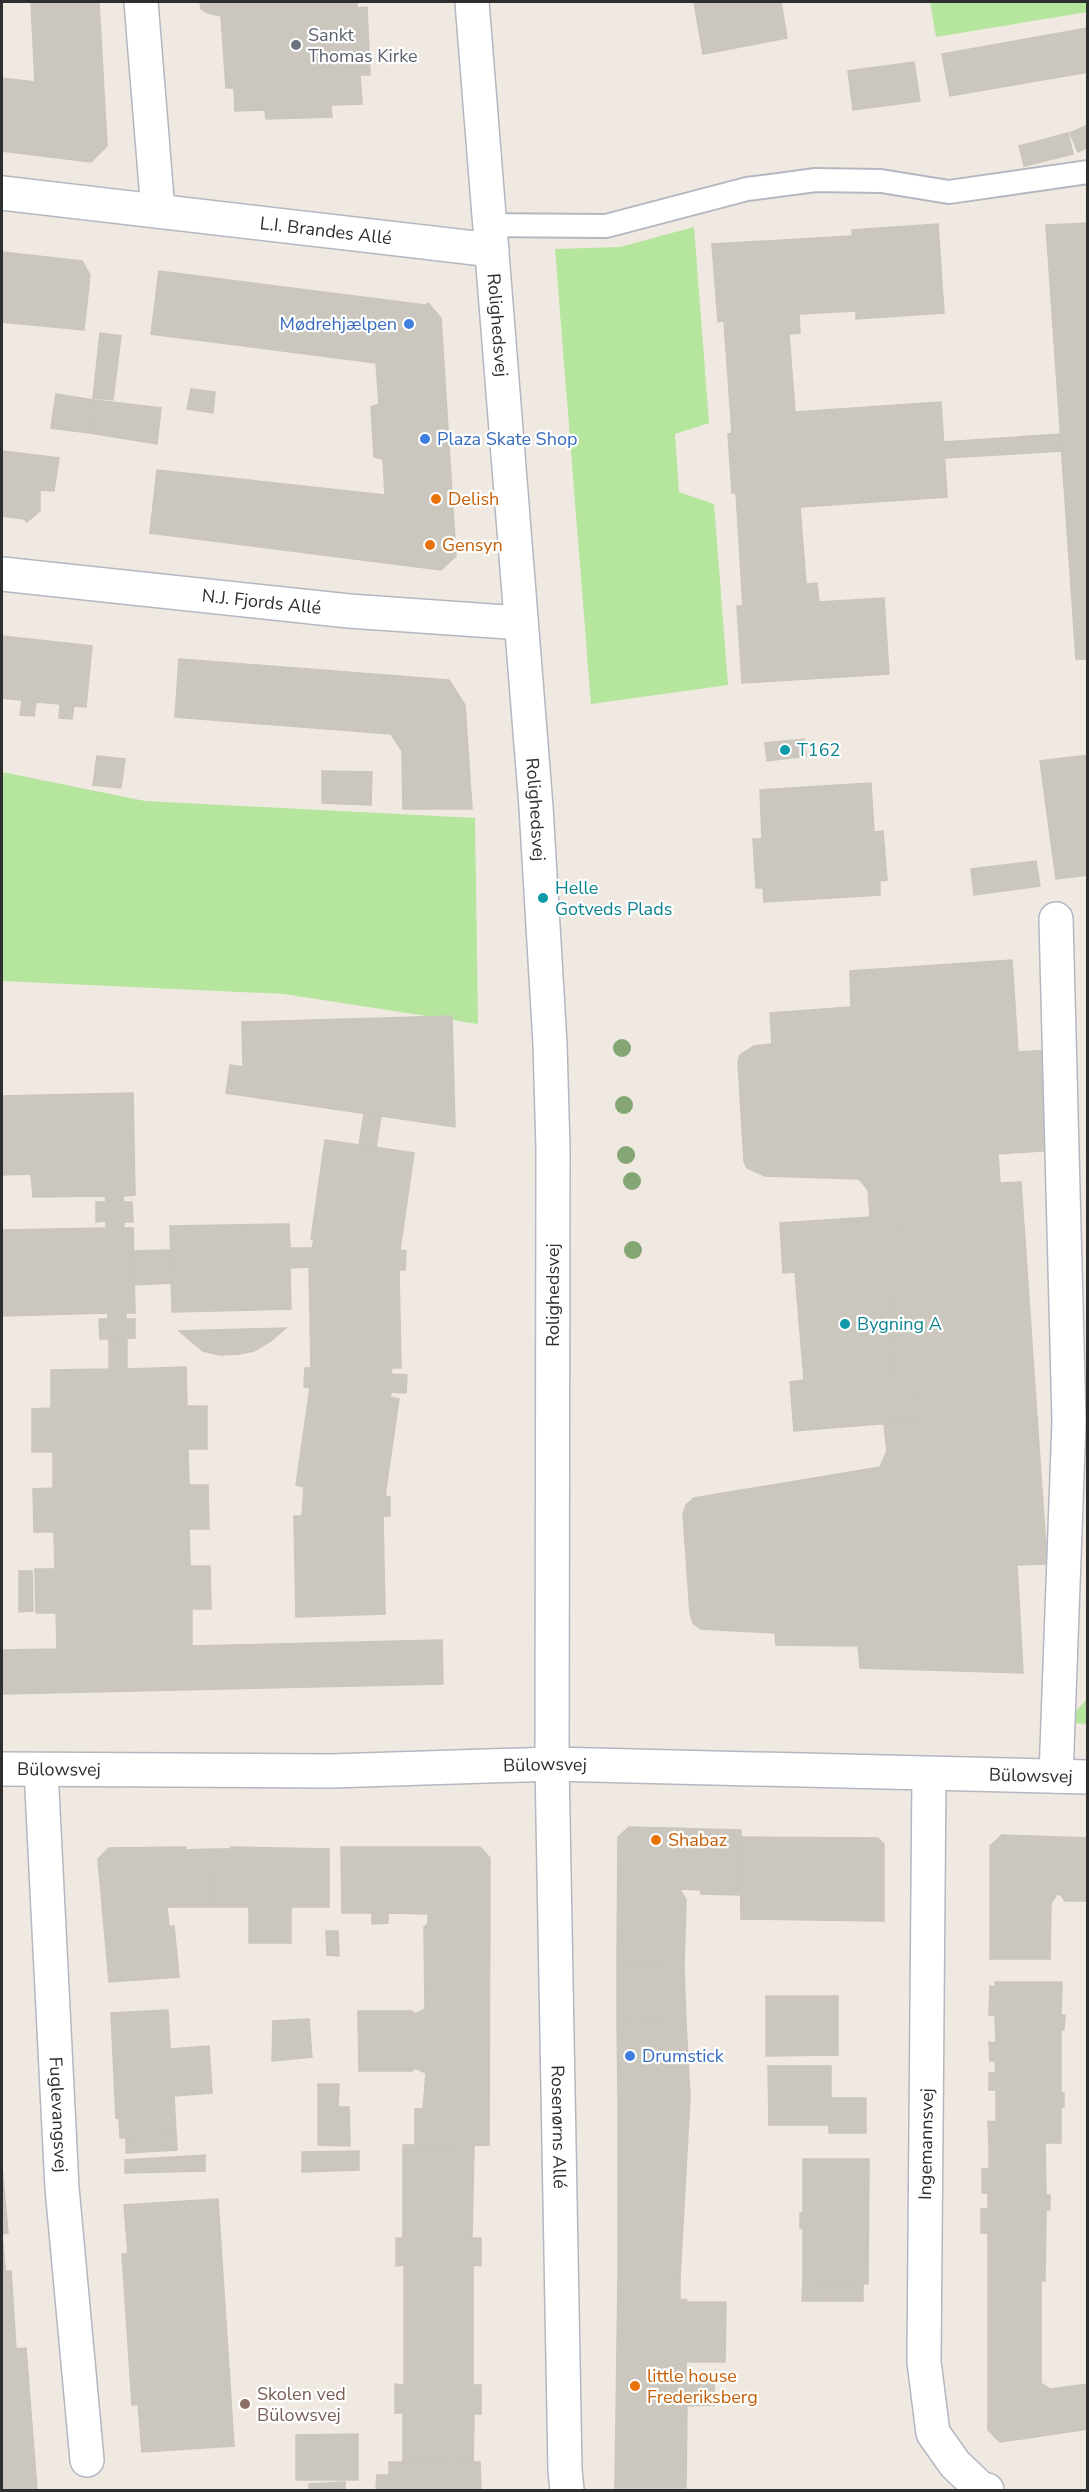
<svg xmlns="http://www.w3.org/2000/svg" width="1089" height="2492" viewBox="0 0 1089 2492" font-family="'Nunito Sans',sans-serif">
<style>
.green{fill:#b6e59e}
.building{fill:#cbc7bf;stroke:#cbc5ba;stroke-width:1.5}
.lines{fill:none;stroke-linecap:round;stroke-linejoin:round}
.lane-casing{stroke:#b4b7c1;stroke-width:26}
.street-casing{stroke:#b4b7c1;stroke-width:36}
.secondary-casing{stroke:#b4b7c1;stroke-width:36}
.lane{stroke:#fff;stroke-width:22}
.street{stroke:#fff;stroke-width:33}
.secondary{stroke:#fff;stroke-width:33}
.tree{fill:#84a574}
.worship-dot{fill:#6b7280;stroke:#fff;stroke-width:2}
.shop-dot{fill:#3f7fe0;stroke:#fff;stroke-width:2}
.food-dot{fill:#e8710a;stroke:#fff;stroke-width:2}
.culture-dot{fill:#0f9aa8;stroke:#fff;stroke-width:2}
.education-dot{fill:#8d6e63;stroke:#fff;stroke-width:2}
.labels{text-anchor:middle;stroke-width:4.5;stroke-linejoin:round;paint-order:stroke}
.worship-label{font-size:18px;fill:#5b616d;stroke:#fff;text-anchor:start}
.street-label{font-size:18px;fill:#2e2e2e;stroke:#fff}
.shop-label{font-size:18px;fill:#366cbe;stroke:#fff;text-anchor:start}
.food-label{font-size:18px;fill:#c56008;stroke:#fff;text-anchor:start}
.culture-label{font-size:18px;fill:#0d838f;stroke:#fff;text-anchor:start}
.education-label{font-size:18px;fill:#785e54;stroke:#fff;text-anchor:start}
</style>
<rect width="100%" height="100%" fill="#efe9e1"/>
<path class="green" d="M930,2H1087V12L936,37Z
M694,227L709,423L675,434L679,492L714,504L728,685L591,704L555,249L620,247Z
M2,772L145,801L475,818L478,1024L284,994L2,981Z
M1087,1699V1724L1073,1723V1714Z"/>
<path class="building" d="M31,2H99L107,146L91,162L2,151V78L35,82Z
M200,2H357V8L367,7L370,75H360L362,104L331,105L332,117L266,119L265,110L235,111L234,88H226L221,16L208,13L201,9Z
M694,2H781L787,38L703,54Z
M1088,28V72L950,96L942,54Z
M914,62L920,101L853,110L848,71Z
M1088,125V147L1078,152L1070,133Z
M1068,133L1073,154L1024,166L1019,146Z
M1088,223V659H1076L1046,225Z
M938,224L944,313L856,319V311L799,314L800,333L789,334L795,412L941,402L947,497L800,507L806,584L817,583L819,602L884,598L889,674L742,683L737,606H743L736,493H732L728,434L732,433L724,321L718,322L712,244L852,236V230Z
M2,252L82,261L90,275L84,330L2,322Z
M159,271L425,305L428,303L441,318L456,556L441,570L150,533L157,470L385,495L383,459L374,457L371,407L379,404L376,363L151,334Z
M100,333L121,336L113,400L93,398Z
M191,389L215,392L213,413L187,409Z
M56,394L94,400L89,433L51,428Z
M94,400L161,408L157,444L89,433Z
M1061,434L1062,451L945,458L944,442Z
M2,451L59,458L54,491L40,490V511L27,522L24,519L2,516Z
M2,636L92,646L86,707L74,706L72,719L59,718L60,704L36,702L34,716L20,715L22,700L2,698Z
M179,659L449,680L465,705L472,809H403L402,751L391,734L175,717Z
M804,739L806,756L767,761L765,743Z
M1088,755V875L1056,879L1040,761Z
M97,756L125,759L121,788L93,785Z
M322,771L372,772L371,805L322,803Z
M871,783L874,832L883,831L887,880L880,881V895L764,902L763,888H756L753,839H762L760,790Z
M1036,861L1040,886L974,895L971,869Z
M1012,960L1018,1052L1048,1050L1055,1150L998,1154L1000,1183L1021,1182L1047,1564L1017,1565L1023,1673L860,1668L858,1646L776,1645L775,1633L701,1629L693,1623L690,1613L683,1514L686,1505L694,1498L880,1467L887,1451L884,1424L914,1421L912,1374L893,1376L887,1266L905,1265L902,1215L870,1217L868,1190L859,1179L765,1176L747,1168L744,1161L738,1062L740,1055L754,1046L772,1044L770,1013L851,1007L850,971Z
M452,1016L455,1127L226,1093L230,1065L243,1067L242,1022Z
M133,1093L135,1195L123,1196L124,1202H132L133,1222H124V1228H133L135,1313H126V1319H135V1338L100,1339L99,1319H108V1313L2,1316V1230L106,1228V1221L96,1222V1202H106L105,1196L33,1197L31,1174L2,1175V1096Z
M364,1114L381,1116L376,1148L359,1145Z
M325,1140L414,1153L400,1250L406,1251L405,1270H399L401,1368H392L391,1374L407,1375L406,1393L391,1392L390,1397L399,1399L385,1496L390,1497V1516H383L385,1614L296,1617L294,1516H302L304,1487L296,1485L310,1388L304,1387L305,1368H311L309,1267L290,1268L291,1309L172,1312L170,1226L289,1224L290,1248H312L314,1239H311Z
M902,1215L905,1265L887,1266L893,1376L912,1374L914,1421L794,1431L790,1382L804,1380L795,1272L783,1273L780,1223Z
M170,1250L171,1283L134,1285L133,1251Z
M286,1328L271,1341L254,1351L239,1354L220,1355L203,1351L179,1331Z
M109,1339H127V1369L186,1367L187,1406H207V1449H188L189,1485H208L209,1529H189L190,1566H210L211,1609H192V1646L442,1640L443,1684L2,1694V1650L57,1649L56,1613H36L35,1569H55L54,1532H34L33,1489L53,1488V1452H32V1409L51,1408V1370L109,1369Z
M19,1571H32L33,1611L19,1612Z
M629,1827L741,1830V1895L701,1894V1890L680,1889L686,1900L684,1968L617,1965L618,1837Z
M1002,1835L1088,1838V1901H1065L1061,1895L1057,1894L1051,1903L1050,1959H990V1846Z
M740,1837L878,1838L884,1844V1921L741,1919Z
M186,1847L185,1850L210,1849L212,1907H167L169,1927L174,1926L179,1977L109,1982L98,1859L109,1848Z
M231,1847L329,1849V1907H291V1943H249V1907H212L210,1849H231Z
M341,1847H480L490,1858L489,2145L415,2146V2109H423L426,2073L415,2068L412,2071H359L358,2011H412L415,2014L425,2009L424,1927L428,1924V1914L388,1913V1923L372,1924V1913H342Z
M326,1931H338L339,1956L327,1955Z
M617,1965L684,1968L686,2024L617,2022Z
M995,1982H1062L1061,2015H1065L1064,2030H1061V2093H1064V2107H1061V2143H989L988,2121L996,2122V2090H989V2073H996L995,2061H990L989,2042L996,2043L995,2015H989L990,1986L995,1987Z
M766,1996H838V2055L766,2056Z
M168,2010L170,2049L209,2046L212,2093L174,2096L176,2133L120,2138L119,2117L116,2118L111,2013Z
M309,2019L312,2057L272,2061L273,2021Z
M617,2022L686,2024L690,2097H618Z
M768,2066H831V2098H866V2133H829V2125H769Z
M318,2084H339L338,2107H349L350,2146L318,2145Z
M618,2097H690L680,2277H618Z
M176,2133L177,2150L126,2153V2138Z
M989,2143H1045L1046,2195H1050V2210H1046L1045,2281L988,2279V2233H981V2209H988V2193H982V2169H989Z
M403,2145H474L472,2238H403Z
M359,2151V2170L302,2172V2152Z
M205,2155V2171L125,2173V2160Z
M803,2159H869L868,2284L803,2282V2228H800V2213H803Z
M2,2166L8,2233L2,2234L5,2267V2271H11L12,2286H2Z
M218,2199L234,2446L142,2452L138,2404L132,2405L122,2254H128L124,2205Z
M396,2238H481V2266L473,2265V2385H481V2414H474L473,2462L403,2463V2413H395V2384L404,2385V2265L396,2266Z
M618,2277H680V2300L686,2299L687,2302H726L725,2362H686V2382H714L715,2405L687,2406L686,2488H615Z
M988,2279L1041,2280V2383L1050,2389L1088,2384V2429L1000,2442L988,2430Z
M803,2282L831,2283V2301H802Z
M831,2283L863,2284V2301H831Z
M2,2286H12L16,2349L26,2348L37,2490H2Z
M358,2434V2480H296V2435Z
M389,2462H480L481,2490H376L377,2475H389Z
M345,2482V2490H309V2484Z"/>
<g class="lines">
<defs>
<path id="lane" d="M490,225L606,226L747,189L816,180L881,181L949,192L1088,172"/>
<g id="street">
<path d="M141,2L158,211"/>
<path id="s1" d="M2,193L492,250"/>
<path id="s2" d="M2,574L349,611L521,623"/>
<path id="s3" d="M2,1769L331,1771L552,1764L1088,1777"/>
<path id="s4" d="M41,1770L62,2188L87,2460"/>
<path d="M929,1774L924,2362L933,2433L955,2464L981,2489L987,2490"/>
<path d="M1056,1776L1069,1421L1056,919"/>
</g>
<g id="secondary">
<path id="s5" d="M472,2L536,807L550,1044L553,1150L552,1764L565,2470L567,2490"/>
</g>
</defs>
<use href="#lane" class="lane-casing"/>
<use href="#street" class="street-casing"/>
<use href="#secondary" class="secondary-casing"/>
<use href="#lane" class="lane"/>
<use href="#street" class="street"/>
<use href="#secondary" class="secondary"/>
</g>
<g class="tree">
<circle cx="622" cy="1048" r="9"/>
<circle cx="624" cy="1105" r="9"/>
<circle cx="626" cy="1155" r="9"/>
<circle cx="632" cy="1181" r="9"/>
<circle cx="633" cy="1250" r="9"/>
</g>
<circle class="worship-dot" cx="296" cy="45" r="6"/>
<g class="shop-dot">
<circle cx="409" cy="324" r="6"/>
<circle cx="425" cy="439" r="6"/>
<circle cx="630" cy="2056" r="6"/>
</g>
<g class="food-dot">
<circle cx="436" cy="499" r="6"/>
<circle cx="430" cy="545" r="6"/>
<circle cx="656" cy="1840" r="6"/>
<circle cx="635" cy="2386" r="6"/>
</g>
<g class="culture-dot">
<circle cx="785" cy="750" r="6"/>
<circle cx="543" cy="898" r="6"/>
<circle cx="845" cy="1324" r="6"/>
</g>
<circle class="education-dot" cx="245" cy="2404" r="6"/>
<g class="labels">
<g class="worship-label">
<text x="308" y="41">Sankt<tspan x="308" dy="21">Thomas Kirke</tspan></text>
</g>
<g class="street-label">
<text dy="6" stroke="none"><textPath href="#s1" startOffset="326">L.I. Brandes Allé</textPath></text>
<text dy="6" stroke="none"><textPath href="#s5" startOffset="324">Rolighedsvej</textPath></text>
<text dy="6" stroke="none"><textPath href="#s2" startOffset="261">N.J. Fjords Allé</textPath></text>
<text dy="6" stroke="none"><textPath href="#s5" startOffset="810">Rolighedsvej</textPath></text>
<text transform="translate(553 1295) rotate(-90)" y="6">Rolighedsvej</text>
<text dy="6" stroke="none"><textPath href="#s3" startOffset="543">Bülowsvej</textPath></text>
<text dy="6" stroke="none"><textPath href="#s3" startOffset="57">Bülowsvej</textPath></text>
<text dy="6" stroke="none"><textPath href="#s3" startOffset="1029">Bülowsvej</textPath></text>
<text dy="6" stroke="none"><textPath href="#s4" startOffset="345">Fuglevangsvej</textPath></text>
<text dy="6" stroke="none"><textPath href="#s5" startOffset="2128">Rosenørns Allé</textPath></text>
<text transform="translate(926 2144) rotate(-89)" y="6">Ingemannsvej</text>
</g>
<g class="shop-label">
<text x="397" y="330" text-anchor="end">Mødrehjælpen</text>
<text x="437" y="445">Plaza Skate Shop</text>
<text x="642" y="2062">Drumstick</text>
</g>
<g class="food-label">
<text x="448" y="505">Delish</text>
<text x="442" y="551">Gensyn</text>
<text x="668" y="1846">Shabaz</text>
<text x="647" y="2382">little house<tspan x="647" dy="21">Frederiksberg</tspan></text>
</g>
<g class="culture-label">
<text x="797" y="756">T162</text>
<text x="555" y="894">Helle<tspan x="555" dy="21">Gotveds Plads</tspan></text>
<text x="857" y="1330">Bygning A</text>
</g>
<g class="education-label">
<text x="257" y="2400">Skolen ved<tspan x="257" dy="21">Bülowsvej</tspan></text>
</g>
</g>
<rect width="1089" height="2492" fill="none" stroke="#2e2e2e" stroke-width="6"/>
</svg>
